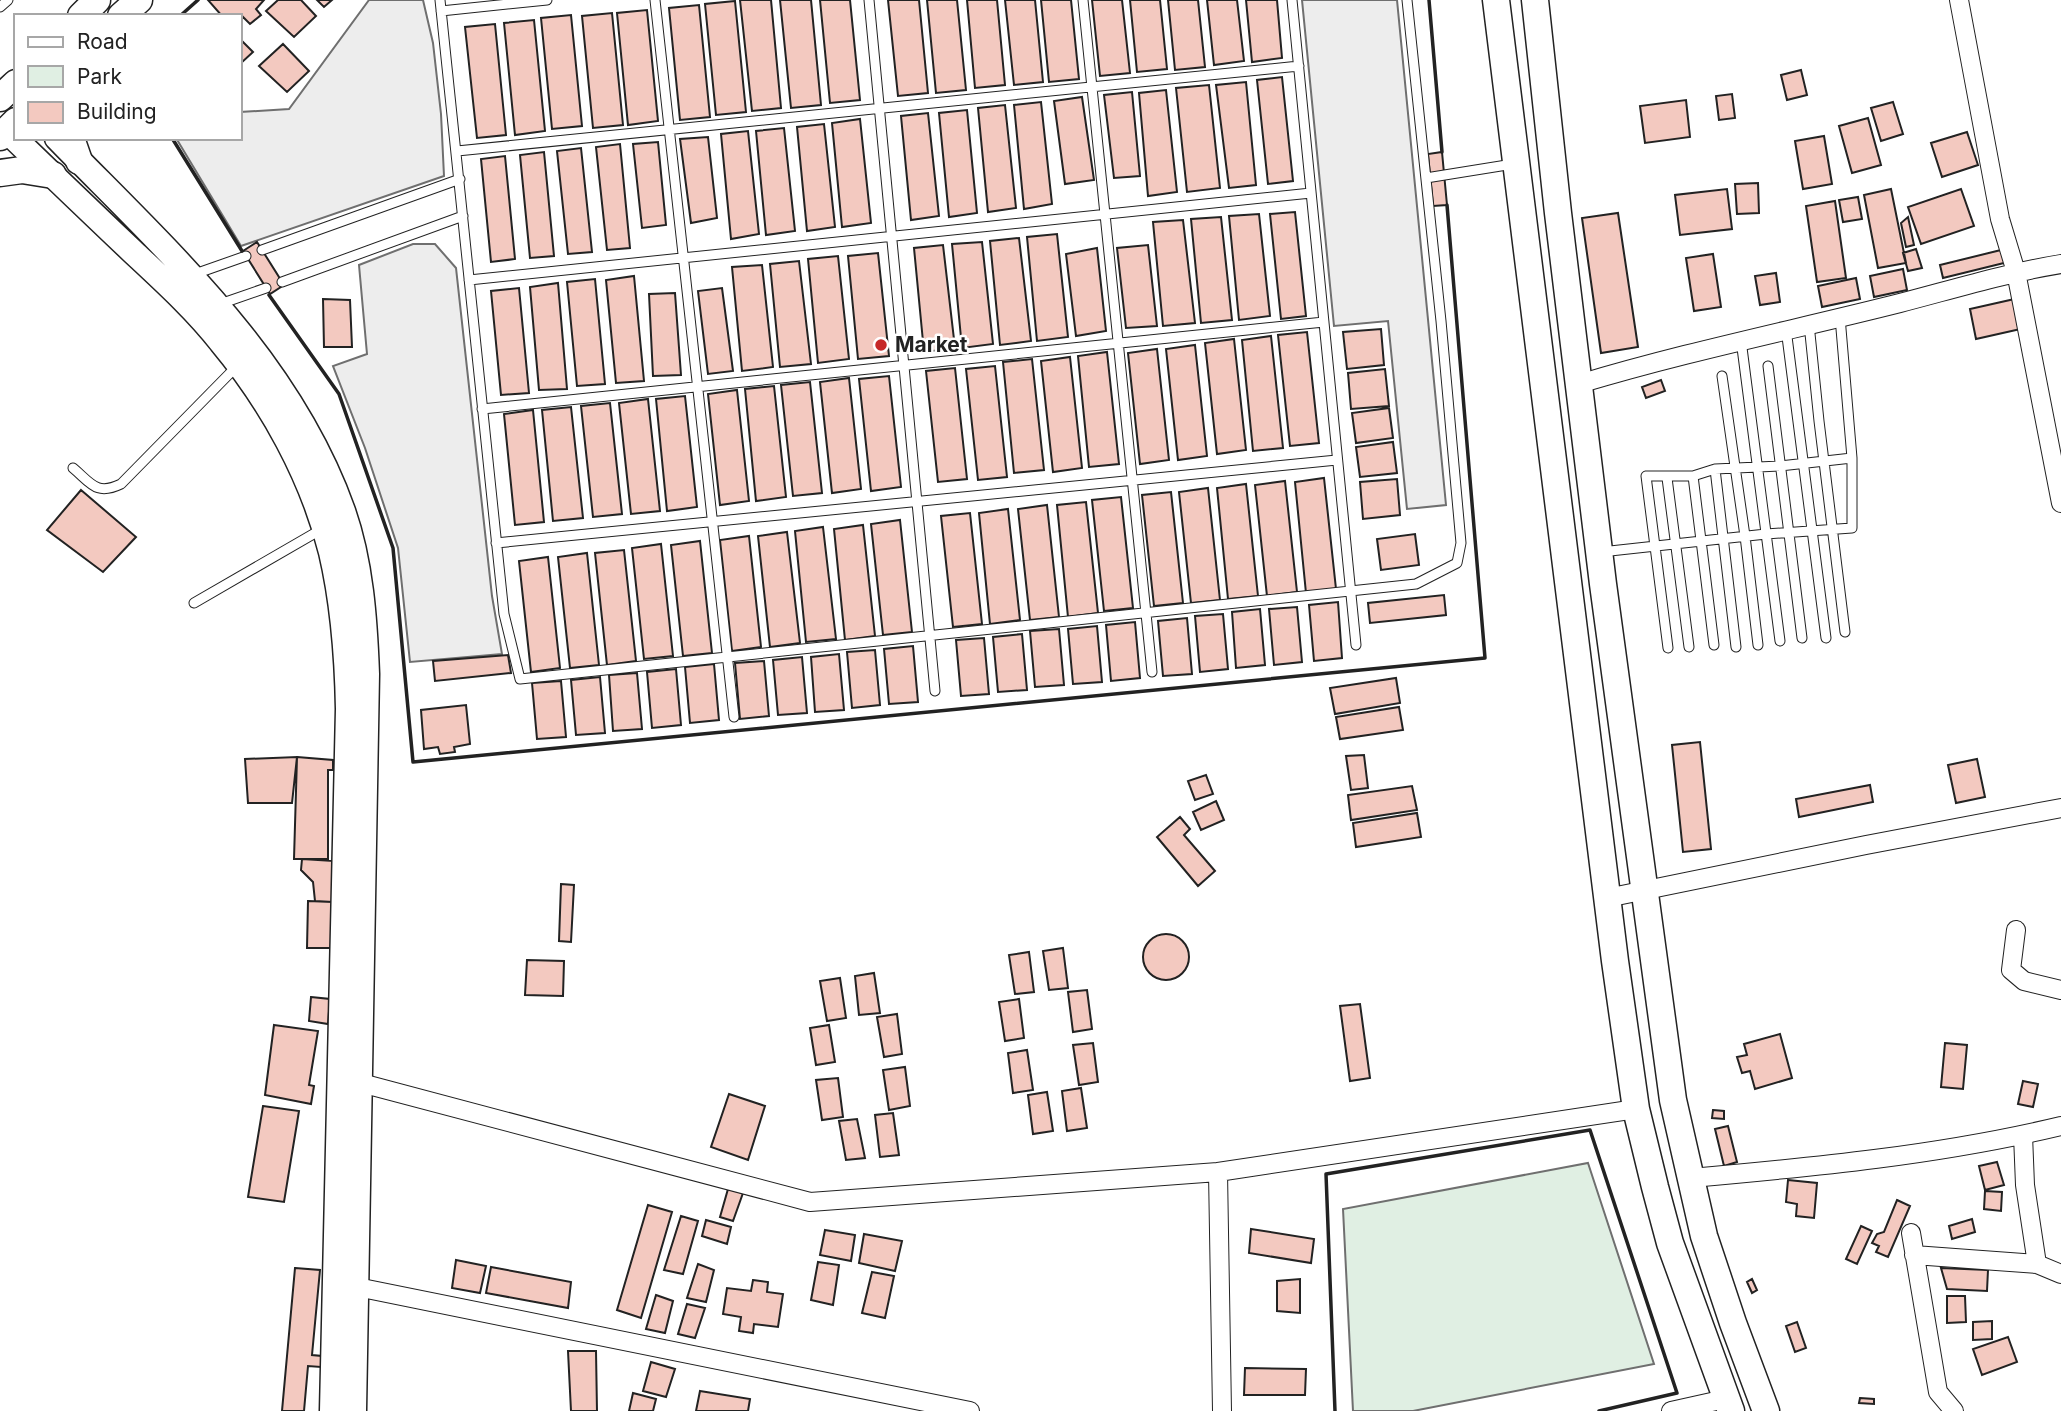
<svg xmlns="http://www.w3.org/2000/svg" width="2061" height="1411" viewBox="0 0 2061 1411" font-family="Inter,sans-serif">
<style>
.green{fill:#e0efe3;stroke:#6f6f6f;stroke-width:2}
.parking{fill:#ededed;stroke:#6f6f6f;stroke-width:2}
.building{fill:#f3c9c0;stroke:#222;stroke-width:2}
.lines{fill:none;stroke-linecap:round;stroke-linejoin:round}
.lane-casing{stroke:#222;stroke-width:11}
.street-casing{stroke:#222;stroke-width:20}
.secondary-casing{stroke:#222;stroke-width:27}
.primary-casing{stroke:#222;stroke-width:29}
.lane{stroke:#fff;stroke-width:9}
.street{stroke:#fff;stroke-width:18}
.secondary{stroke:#fff;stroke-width:24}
.primary{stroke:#fff;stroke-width:26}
.wall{stroke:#222;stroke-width:3.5}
.poi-dot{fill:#c62828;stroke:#fff;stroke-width:2.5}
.labels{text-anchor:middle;stroke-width:5;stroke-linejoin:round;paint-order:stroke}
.poi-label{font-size:21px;font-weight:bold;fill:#222;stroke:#fff;text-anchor:start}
</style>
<rect width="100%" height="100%" fill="#fff"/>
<path class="green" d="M1588,1163L1654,1364L1413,1411H1353L1343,1209Z"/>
<path class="parking" d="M369,0H423L433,43L441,114L444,176L241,246L176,138H240V112L289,109Z
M1302,0H1397L1446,505L1407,509L1388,321L1334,326Z
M413,244H435L456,268L492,596L502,654L410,662L398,548L365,448L333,366L367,354L359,265Z"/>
<path class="building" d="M208,0H264L256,9L261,15L250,24L243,17L240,20V16H222Z
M278,0H301L316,16L294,37L266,11Z
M317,0H332L324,7Z
M740,0H771L781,108L752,111Z
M780,0H811L821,105L791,108Z
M820,0H850L860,100L830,103Z
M888,0H919L928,93L898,96Z
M927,0H957L966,90L936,93Z
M967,0H997L1005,85L975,88Z
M1005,0H1035L1043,82L1014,85Z
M1041,0H1071L1079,79L1049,82Z
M1092,0H1122L1130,73L1100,76Z
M1130,0H1160L1167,69L1137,72Z
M1168,0H1198L1205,67L1175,70Z
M1207,0H1237L1244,61L1214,65Z
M1246,0H1277L1282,58L1252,62Z
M735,1L746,112L716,115L705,4Z
M699,5L710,117L680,120L669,8Z
M647,10L658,121L628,125L617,13Z
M612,13L623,125L593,128L582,16Z
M571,15L582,126L552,129L541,18Z
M534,20L545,131L515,135L504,23Z
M495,24L506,135L477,138L465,27Z
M240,39L253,52L240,64Z
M283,44L309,71L287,92L259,66Z
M1801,70L1807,95L1787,100L1781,75Z
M1282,77L1293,181L1268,184L1257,80Z
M1246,82L1256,185L1229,188L1216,85Z
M1209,85L1220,188L1187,192L1176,88Z
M1166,90L1177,192L1148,196L1139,93Z
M1132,92L1140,176L1114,178L1104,95Z
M1732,94L1735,118L1719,120L1716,96Z
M1082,97L1094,180L1065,184L1054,101Z
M1686,100L1690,137L1645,143L1640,106Z
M1041,102L1052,204L1024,209L1014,105Z
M1893,102L1903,134L1881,141L1871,108Z
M1005,105L1016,208L988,212L978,108Z
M967,110L977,213L949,217L939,113Z
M928,113L939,216L911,220L901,116Z
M1868,118L1881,165L1852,173L1839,126Z
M860,119L871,223L842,227L832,123Z
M824,124L835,227L807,231L797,127Z
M784,128L795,231L766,235L756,131Z
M748,131L759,234L731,239L721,134Z
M1967,132L1978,165L1942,177L1931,143Z
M1824,136L1832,184L1803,189L1795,141Z
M708,137L717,218L691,223L680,139Z
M658,142L666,225L642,228L633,144Z
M620,144L630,248L607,250L596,147Z
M581,148L592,252L568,254L557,151Z
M544,152L554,256L530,258L520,155Z
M1442,152L1447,205L1433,206L1428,154Z
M505,156L515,259L491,262L481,159Z
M1758,183L1759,213L1737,214L1735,184Z
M1727,189L1732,229L1680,235L1675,195Z
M1891,189L1906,263L1878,268L1864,195Z
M1961,189L1974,226L1921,244L1908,207Z
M1858,197L1862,219L1843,222L1839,200Z
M1835,201L1846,278L1817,282L1806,206Z
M1295,212L1306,316L1281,319L1270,214Z
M1618,213L1638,347L1601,353L1582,218Z
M1259,214L1270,316L1239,320L1229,216Z
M1221,217L1232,320L1201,323L1191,219Z
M1908,217L1914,245L1906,247L1901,223Z
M1183,220L1195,323L1163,326L1153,222Z
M1057,234L1068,337L1037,341L1027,237Z
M1019,238L1031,341L1000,345L990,241Z
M257,242L284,285L270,294L243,251Z
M982,242L993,344L962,348L952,244Z
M943,245L955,348L924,352L914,248Z
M1148,245L1157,326L1126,328L1117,248Z
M1097,248L1106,331L1076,336L1066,254Z
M1916,249L1922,268L1908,271L1903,253Z
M2005,249L2008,262L1943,278L1940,265Z
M878,253L889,356L858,359L848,256Z
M1713,254L1721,307L1694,311L1686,258Z
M838,256L849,359L818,363L808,259Z
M799,261L811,364L780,367L770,264Z
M762,265L773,367L742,371L732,267Z
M1903,269L1907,290L1874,297L1870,276Z
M1776,273L1780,302L1760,305L1755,276Z
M634,276L644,381L616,383L606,280Z
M1856,278L1860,299L1822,307L1818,286Z
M595,279L605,384L577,386L567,282Z
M558,283L567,389L539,390L530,287Z
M519,288L529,393L501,395L491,291Z
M722,288L733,371L708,374L698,291Z
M675,293L681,375L653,376L649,294Z
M2019,298L2025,328L1976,339L1970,309Z
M323,299L350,300L352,347H324Z
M1381,329L1384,365L1347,369L1343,332Z
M1307,332L1319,443L1290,446L1278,335Z
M1271,336L1283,448L1253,451L1242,340Z
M1234,339L1246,450L1217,454L1205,343Z
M1195,345L1207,456L1178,460L1166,349Z
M1157,349L1169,460L1140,464L1128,353Z
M1107,352L1119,464L1089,467L1078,356Z
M1070,357L1082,468L1053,472L1041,361Z
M1032,359L1044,470L1014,473L1003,362Z
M995,366L1007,477L978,480L966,369Z
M955,368L967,479L938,482L926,371Z
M1385,369L1389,406L1351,409L1348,373Z
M889,376L901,487L871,491L859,379Z
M849,378L861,489L832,493L820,382Z
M1661,380L1665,391L1646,398L1642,387Z
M810,382L822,493L793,496L781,385Z
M774,386L786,497L756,501L745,389Z
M737,390L749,501L720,505L708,394Z
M685,396L697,507L667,511L656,399Z
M648,399L660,511L631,514L619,403Z
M610,403L622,514L593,517L581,406Z
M571,407L583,518L553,521L542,410Z
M1389,408L1393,438L1356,443L1352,413Z
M533,410L544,522L515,525L504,414Z
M1393,442L1397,473L1360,477L1356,447Z
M1324,478L1336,589L1306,593L1295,482Z
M1397,479L1400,515L1363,519L1360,482Z
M1285,481L1297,592L1267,596L1255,485Z
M1246,484L1258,596L1228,599L1217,488Z
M1208,488L1220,600L1191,603L1179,492Z
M81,490L136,537L103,572L47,530Z
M1171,492L1183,603L1154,606L1142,495Z
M1121,497L1133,608L1104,611L1092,500Z
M1086,502L1098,613L1068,617L1057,505Z
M1047,505L1059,617L1030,620L1018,509Z
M1008,509L1020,620L990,624L979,513Z
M970,513L982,624L953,627L941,516Z
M900,520L912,632L883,635L871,524Z
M863,525L875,636L845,640L834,529Z
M823,527L836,639L806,642L795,531Z
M787,532L800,643L770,647L758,536Z
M1415,534L1419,565L1381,570L1377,539Z
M749,536L761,647L732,651L720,540Z
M700,541L712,653L683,656L671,545Z
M661,544L673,656L644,659L632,548Z
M624,550L636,661L607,665L595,553Z
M587,553L599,665L570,668L558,557Z
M548,557L560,668L531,672L519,561Z
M1444,595L1446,615L1370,623L1368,603Z
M1338,602L1342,658L1314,661L1309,605Z
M1297,607L1302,662L1274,665L1269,609Z
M1260,609L1265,665L1236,668L1232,612Z
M1223,614L1228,669L1200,672L1195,616Z
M1187,618L1192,674L1163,676L1158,621Z
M1135,622L1140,678L1111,681L1106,625Z
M1097,626L1102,682L1073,684L1068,629Z
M1059,629L1064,685L1035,687L1030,631Z
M1022,634L1027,690L998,692L993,637Z
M984,638L989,694L961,696L956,640Z
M913,646L918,702L889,704L884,649Z
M875,650L880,705L852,708L847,652Z
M839,654L844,710L815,712L811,657Z
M508,655L511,673L435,681L433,661Z
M802,657L807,713L778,715L773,660Z
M764,661L769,716L740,719L735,663Z
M714,664L719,720L690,723L685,667Z
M676,669L681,725L652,728L647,672Z
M637,673L642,729L613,731L609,675Z
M600,677L605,733L576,735L571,680Z
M1396,678L1400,703L1335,714L1330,688Z
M561,681L566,737L537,739L532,683Z
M466,705L470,744L454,747L455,752L440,754L438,747L424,749L421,710Z
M1399,707L1403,730L1340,739L1336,717Z
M1700,742L1711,849L1683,852L1672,745Z
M1364,755L1368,788L1351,790L1346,756Z
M297,757L292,803H248L245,759Z
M297,757L333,760V770H328V859H294Z
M1977,759L1985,797L1956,803L1948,765Z
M1206,775L1213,794L1195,800L1188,781Z
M1870,785L1873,802L1799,817L1796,799Z
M1412,786L1417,810L1351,820L1348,795Z
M1216,801L1224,820L1201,830L1193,812Z
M1417,813L1421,837L1356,847L1353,823Z
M1180,817L1190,829L1184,835L1215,871L1198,886L1157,837Z
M302,859L334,861L333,902L315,901L313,882L301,870Z
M561,884L574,885L571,942L559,941Z
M308,901L333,902L331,948H307Z
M1143 957a23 23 0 1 1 46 0a23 23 0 1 1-46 0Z
M1063,948L1068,988L1049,990L1043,951Z
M1029,952L1034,992L1015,994L1009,955Z
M527,960L564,961L563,996L525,995Z
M874,973L880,1013L859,1015L855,976Z
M840,978L846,1018L827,1021L820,981Z
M1087,990L1092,1029L1073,1032L1068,992Z
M311,997L330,999L328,1024L309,1021Z
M1019,999L1024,1038L1005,1041L999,1002Z
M1360,1004L1370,1078L1350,1081L1340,1006Z
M897,1014L902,1054L884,1057L877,1017Z
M274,1025L318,1031L309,1085L314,1086L311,1104L265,1095Z
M829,1025L835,1062L816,1065L810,1028Z
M1780,1034L1792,1078L1755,1089L1750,1071L1742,1073L1737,1057L1747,1055L1744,1044Z
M1093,1043L1098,1082L1079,1085L1073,1045Z
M1945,1043L1967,1045L1963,1089L1941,1087Z
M1027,1050L1033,1090L1013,1093L1008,1053Z
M905,1067L910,1106L889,1110L883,1070Z
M838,1078L843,1117L822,1120L816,1080Z
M2023,1081L2038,1084L2033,1107L2018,1104Z
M1081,1088L1087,1128L1067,1131L1062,1091Z
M1047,1092L1053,1131L1033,1134L1028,1095Z
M729,1094L765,1106L748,1160L711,1147Z
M263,1106L299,1111L284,1202L248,1197Z
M1713,1110L1724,1111V1119L1712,1118Z
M893,1113L899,1155L880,1157L875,1115Z
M857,1119L865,1158L846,1160L839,1121Z
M1728,1126L1737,1162L1724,1166L1715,1129Z
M1997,1162L2004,1185L1985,1190L1979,1166Z
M1788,1180L1817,1183L1814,1218L1796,1216L1797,1204L1786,1202Z
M728,1189L743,1193L733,1221L720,1217Z
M1985,1191L2002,1192L2001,1211L1984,1209Z
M1897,1200L1910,1206L1888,1257L1876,1252L1879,1246L1872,1243L1877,1234L1884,1232Z
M648,1205L672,1212L641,1318L617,1310Z
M681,1216L698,1221L683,1274L664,1270Z
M1972,1219L1975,1232L1952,1239L1949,1226Z
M706,1220L731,1227L727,1244L702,1236Z
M1861,1226L1872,1231L1857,1264L1846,1259Z
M1251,1229L1314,1239L1311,1263L1249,1253Z
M825,1230L855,1235L851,1261L820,1255Z
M864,1234L902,1241L895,1271L859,1263Z
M456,1260L486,1266L480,1293L452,1288Z
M818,1262L839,1265L833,1305L811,1300Z
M698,1264L714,1270L706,1302L687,1298Z
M491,1267L571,1282L568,1308L486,1293Z
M295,1268L320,1270L312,1355L322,1356L321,1367L308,1366L304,1411H282Z
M1941,1268L1988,1270L1987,1291L1947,1289Z
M872,1272L894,1276L885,1318L862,1313Z
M1300,1279V1313L1277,1311V1281Z
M1752,1279L1757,1290L1752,1293L1747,1282Z
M753,1280L768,1282L767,1292L783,1294L778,1327L754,1324L753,1333L739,1331L741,1317L723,1314L727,1288L751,1291Z
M656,1295L673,1301L665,1333L646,1329Z
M1947,1296H1965L1966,1322L1947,1323Z
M687,1304L705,1308L695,1338L678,1334Z
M1992,1321V1339L1973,1340V1322Z
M1797,1322L1806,1348L1795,1352L1786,1326Z
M2008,1337L2017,1362L1982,1375L1973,1349Z
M568,1351H596L597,1411H571Z
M651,1362L675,1369L666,1397L643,1391Z
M1245,1368L1306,1369L1305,1395H1244Z
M700,1391L750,1399L748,1411H696Z
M633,1393L656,1399L653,1411H629Z
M1860,1398L1874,1399V1404L1859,1403Z"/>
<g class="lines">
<defs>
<path id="lane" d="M440,0L504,614L520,679L1416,584L1457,563L1461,543L1441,321L1407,0
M655,0L734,717
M869,0L935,691
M1083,0L1152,672
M1292,0L1356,645
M0,7L8,0
M441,11L547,0
M457,151L1299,66
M1426,178L1513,164
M262,250L460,179
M192,275L246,256
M469,280L1311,193
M282,282L463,216
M220,304L266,288
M1809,324L1819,421L1845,632
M1786,329L1826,638
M1741,340L1780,641
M1768,366L1802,638
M1722,376L1745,536L1758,645
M482,409L1324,322
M73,468C91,483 96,496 121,484L237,366
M1715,469L1736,647
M1693,476L1714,645
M1667,478L1689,647
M496,543L1337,460
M1601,552L1766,534L1852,528V458L1840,317
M194,603L322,529
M1668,648L1646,476H1693L1715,469L1780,466L1852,458"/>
<path id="street" d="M1959,0L2000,219L2016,272L2061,503
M1579,384C1685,352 1793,330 1900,303C1954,289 2006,273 2061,264
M1607,898L1866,845L2061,808
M2016,930L2011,970L2024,981L2061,990
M361,1083L810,1202L1218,1172L1222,1411
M2023,1135L2025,1185L2037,1264
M1218,1172L1636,1109
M1691,1178C1814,1167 1940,1155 2061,1126
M1911,1233L1938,1392L1954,1411
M1914,1255L2037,1264L2061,1274
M357,1287L970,1411
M1671,1411L1725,1399"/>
<path id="secondary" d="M6,130C48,171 90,211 132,251C163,280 195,309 221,342C271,402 312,476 331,552C343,603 347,656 348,709L332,1411
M57,138C167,251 289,359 343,511C361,562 365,620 367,674L354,1411"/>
<path id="primary" d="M1496,0L1615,961L1636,1109L1655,1187L1670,1243L1731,1411
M1535,0L1558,213L1603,584L1673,1100L1704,1236L1733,1323L1766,1411
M81,16L97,0
M121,16L139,0
M0,98L16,83
M0,137L16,121
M71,138L79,161
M0,173L22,170L53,175"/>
</defs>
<use href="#lane" class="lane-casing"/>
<use href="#street" class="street-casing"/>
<use href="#secondary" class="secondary-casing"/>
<use href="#primary" class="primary-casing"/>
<use href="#lane" class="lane"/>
<use href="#street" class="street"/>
<use href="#secondary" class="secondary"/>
<use href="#primary" class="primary"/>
<path class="wall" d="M1429,0L1442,152
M180,16L198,0
M172,138L242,251
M269,295L339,394L393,548L413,762L1485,658L1447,205
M1335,1411L1326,1174L1590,1130L1677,1393L1599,1411"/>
</g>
<circle class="poi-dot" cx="881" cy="345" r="7"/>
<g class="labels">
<g class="poi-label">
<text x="895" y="352">Market</text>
</g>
</g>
<rect x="14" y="14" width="228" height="126" fill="#ffffff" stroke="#a7a7a7" stroke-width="2"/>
<rect x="28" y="37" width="35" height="10" fill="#ffffff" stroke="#a7a7a7" stroke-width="2"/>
<text x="77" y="49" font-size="21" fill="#222222">Road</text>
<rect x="28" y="66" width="35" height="21" fill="#e0efe3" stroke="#a7a7a7" stroke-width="2"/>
<text x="77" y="84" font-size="21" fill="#222222">Park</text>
<rect x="28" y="102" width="35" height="21" fill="#f3c9c0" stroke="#a7a7a7" stroke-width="2"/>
<text x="77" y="119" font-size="21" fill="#222222">Building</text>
</svg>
